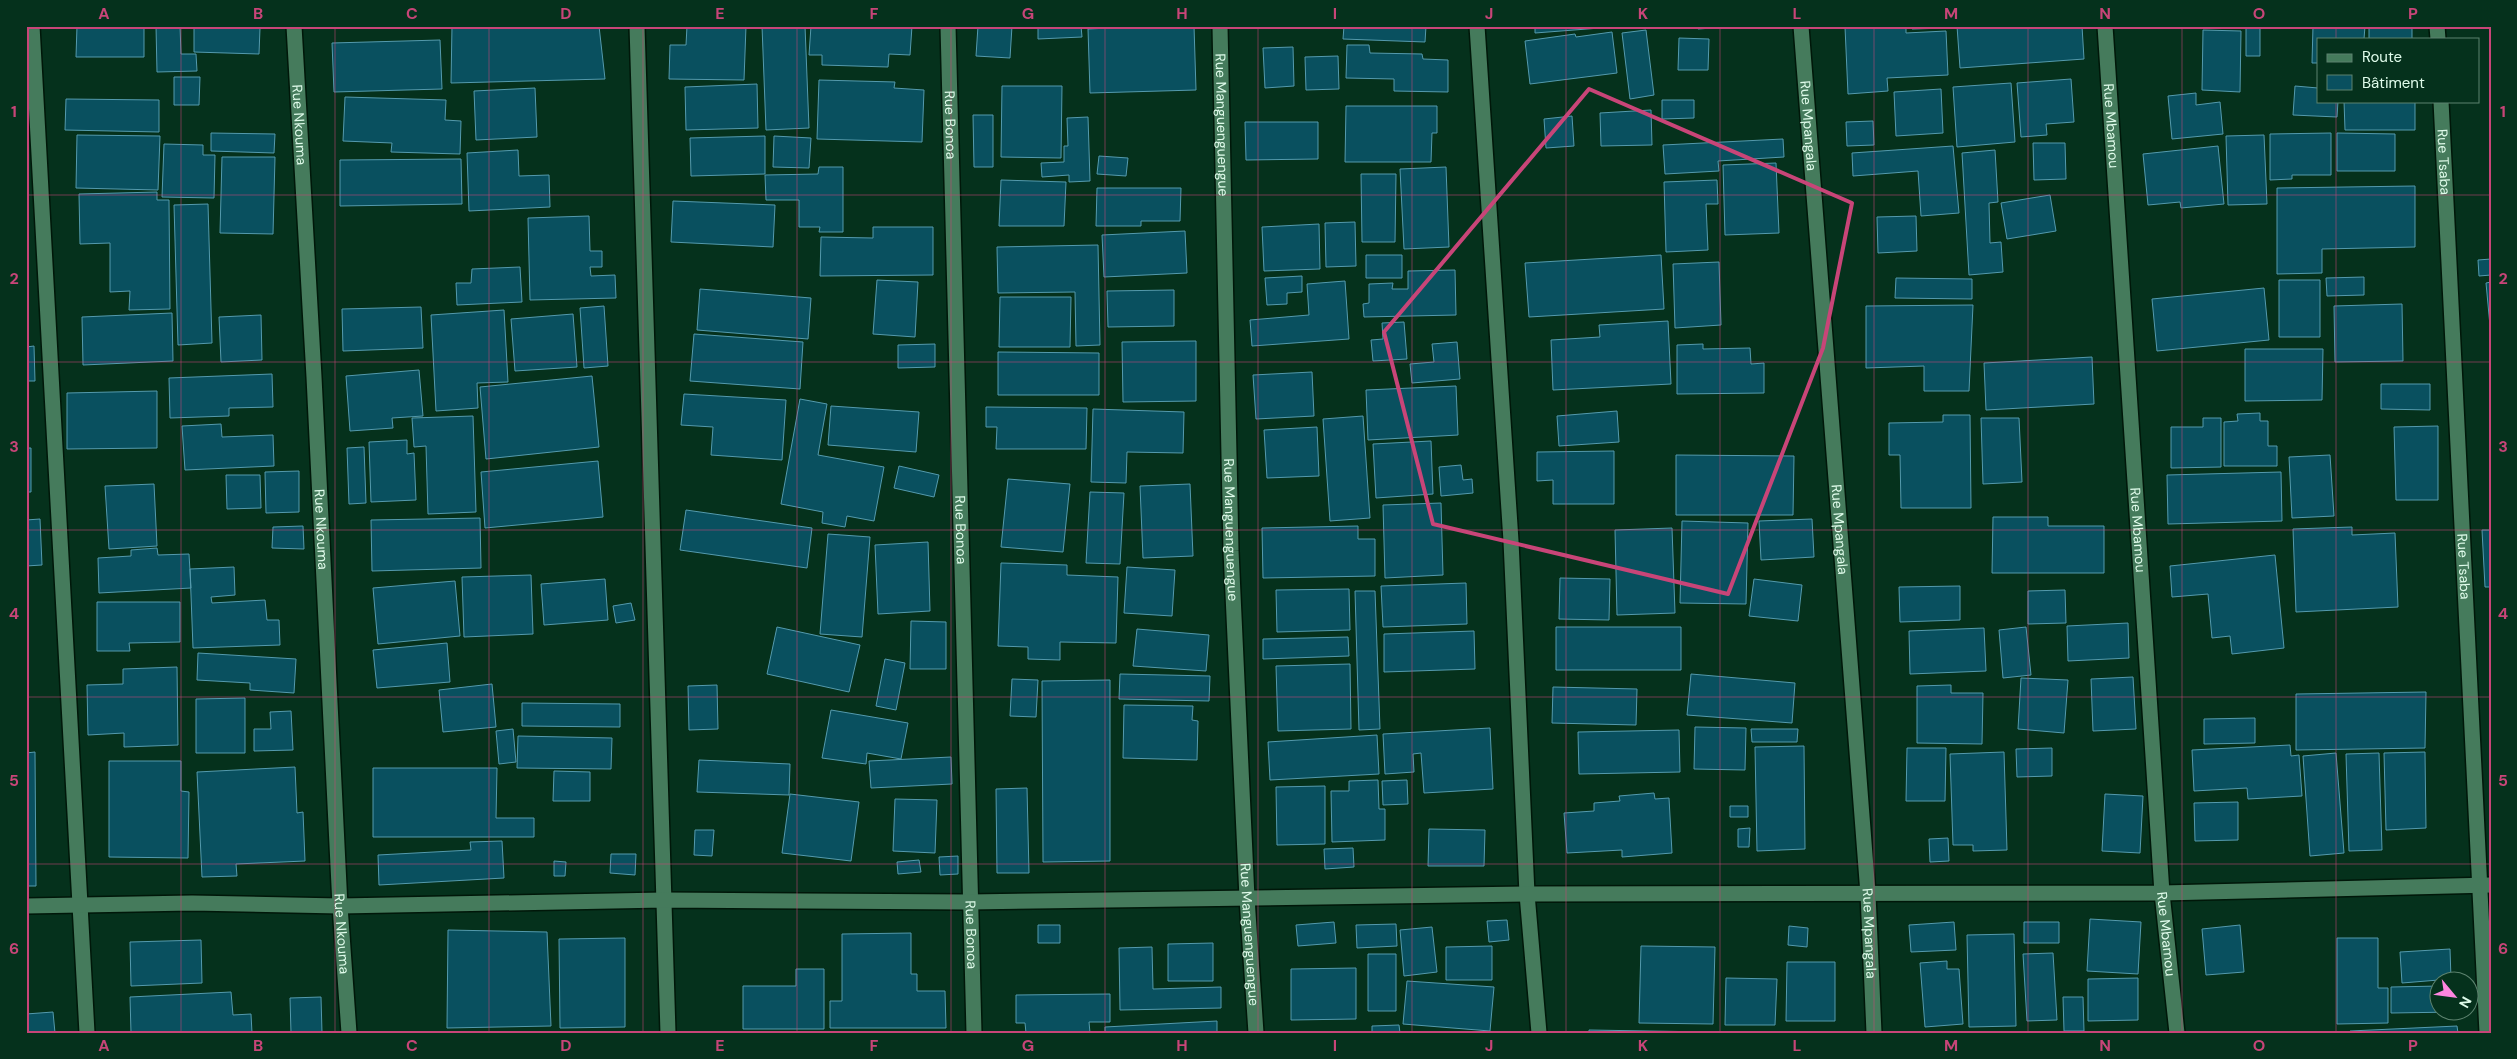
<svg xmlns="http://www.w3.org/2000/svg" width="2517" height="1059" viewBox="0 0 2517 1059" font-family="'DM Sans',sans-serif">
<style>
.building{fill:#09505f;stroke:#549aad}
.lines{fill:none;stroke-linecap:round;stroke-linejoin:round}
.minor-casing{stroke:#001709;stroke-width:18}
.minor{stroke:#457b5c;stroke-width:15}
.marked{fill:none;stroke:#c84578;stroke-width:4;stroke-linejoin:round}
.grid{fill:none;stroke:#c84578;stroke-width:1;stroke-opacity:0.55}
.labels{text-anchor:middle;stroke-width:4;stroke-linejoin:round;paint-order:stroke}
.street-label{font-size:14px;fill:#dffbea;stroke:#05311c}
.neatline{fill:none;stroke:#c84578;stroke-width:2}
.grid-label{font-size:16px;text-anchor:middle;font-weight:bold;fill:#c84578}
</style>
<rect width="100%" height="100%" fill="#05311c"/>
<path class="building" d="M77,26H144V57H76Z
M156,26H180L181,54H196L197,71L157,72Z
M194,26L260,28L259,54L194,52Z
M452,26H599L605,79L451,83Z
M687,26H746L744,80L669,79L670,45H686Z
M762,26H805L809,128L766,130Z
M811,26H912L910,55L889,54L888,67L822,65V55H809Z
M978,26H1012L1010,58L976,56Z
M1038,26H1081L1082,37L1038,39Z
M1153,26H1194L1196,90L1090,93L1088,29Z
M1252,26H1306V27L1252,28Z
M1344,26H1426L1425,42L1343,39Z
M1535,26H1626L1535,33Z
M1698,26H1742L1698,29Z
M1906,26V33L1946,31L1948,75L1887,78L1888,91L1848,94L1845,27Z
M1912,26H1947V28L1912,29Z
M1957,26H2082L2084,59L1960,68Z
M2313,26H2365L2364,39H2318V63H2312Z
M2369,26H2412V39H2369Z
M2246,28H2260V56H2246Z
M1646,30L1654,95L1630,99L1622,33Z
M2203,30L2241,31L2240,92L2202,90Z
M1612,32L1617,73L1530,84L1525,41L1575,34L1576,37Z
M1679,38L1709,39L1708,70H1678Z
M440,40L442,89L334,92L332,43Z
M1347,45H1369L1370,53L1422,54L1423,59L1448,60V92L1394,91V79L1346,78Z
M1293,47L1294,86L1265,88L1263,48Z
M1338,56L1339,89L1306,90L1305,57Z
M174,77H200L199,105H174Z
M2071,79L2074,122L2046,124L2047,135L2021,137L2017,83Z
M819,80L895,82L894,88L924,90L922,142L817,139Z
M2011,83L2015,142L1957,147L1953,87Z
M757,84L758,128L686,130L685,87Z
M1002,86H1062L1061,158L1001,157Z
M2295,86L2318,88V101H2338L2337,117L2293,115Z
M535,88L537,137L476,140L474,91Z
M1941,89L1943,133L1896,136L1894,92Z
M2196,93V105L2220,102L2223,134L2172,139L2168,96Z
M345,97L446,100L445,120L461,121L460,154L391,152L392,143L343,141Z
M66,99L159,100V132L65,130Z
M1662,100H1694V118L1662,119Z
M2344,101H2415V130H2345Z
M1346,106H1437V133H1432L1431,162H1345Z
M1651,110L1652,145L1601,146L1600,113Z
M973,115H993V167H974Z
M1572,116L1574,146L1546,148L1544,119Z
M1088,117L1090,181L1069,182V175L1042,177L1041,163L1064,162V146H1068L1067,118Z
M1873,121L1874,145L1847,146L1846,122Z
M1245,122H1318V159L1246,160Z
M211,133L275,134L274,153L211,151Z
M2331,133V175H2292V179L2270,180V134Z
M2337,133L2395,134V171H2337Z
M77,135L160,136L158,190L76,188Z
M2264,135L2267,204L2228,205L2226,136Z
M765,136V174L691,176L690,138Z
M774,136L811,138L809,168L773,167Z
M1783,139L1784,157L1718,161L1719,171L1665,174L1663,145Z
M2033,143H2065L2066,179L2034,180Z
M164,144L203,145V155H215L214,198L162,197Z
M1953,146L1959,213L1921,216L1918,171L1853,176L1852,153Z
M2218,146L2224,204L2181,208L2180,202L2148,205L2143,154Z
M518,150L519,176L549,175L550,207L469,211L467,153Z
M1995,150L1998,202L1989,203L1990,243L2001,242L2003,272L1969,275L1962,153Z
M1099,156L1128,158L1126,176L1097,174Z
M222,157H275L273,234L220,233Z
M461,159L462,204L340,206V160Z
M1776,163L1779,233L1725,235L1723,165Z
M819,167H843V232H819L820,227H799V200H766L765,175L818,174Z
M1446,167L1449,247L1404,249L1400,169Z
M1361,174H1396L1395,242H1362Z
M1001,180L1066,182L1064,226H999Z
M1717,180L1718,204H1706L1708,250L1666,252L1664,182Z
M2415,186V247L2322,249V273L2277,274V188Z
M1097,188H1181L1180,221H1141V226H1096Z
M157,192V200H169L170,309L129,310L130,291L110,292V243L80,244L79,194Z
M2050,195L2056,231L2007,239L2001,203Z
M673,201L775,205L773,247L671,242Z
M208,204L212,343L178,345L174,205Z
M589,216L590,251H602V267H590L591,276L615,275L616,298L530,300L528,218Z
M1916,216L1917,251L1878,253L1877,217Z
M1355,222L1356,266L1326,267L1325,223Z
M1319,224L1320,269L1264,271L1262,227Z
M873,227H933V275L820,276L821,237L873,238Z
M1185,231L1187,273L1104,277L1102,235Z
M1098,245L1100,345L1076,346L1075,292L998,293L997,247Z
M1366,255H1402V278H1366Z
M1661,255L1664,309L1529,317L1525,263Z
M2491,259V275L2479,276L2478,260Z
M1719,262L1721,325L1675,328L1673,264Z
M520,267L522,302L457,305L456,283H471L472,269Z
M1455,270L1456,315L1364,317L1363,304L1369,303V284L1393,283L1392,289H1408V271Z
M1302,276V292L1287,293V304L1267,305L1265,278Z
M2364,277V295L2327,296L2326,278Z
M1896,278L1972,279V299L1895,298Z
M877,280L918,282L915,337L873,334Z
M2279,280H2320V337H2279Z
M1345,281L1349,339L1252,346L1250,320L1309,315L1307,284Z
M2491,282V326H2490L2486,283Z
M2264,288L2269,340L2157,351L2152,299Z
M700,289L811,298L808,339L697,330Z
M1174,290V326L1108,327L1107,291Z
M1000,297H1071L1070,347H999Z
M2402,304L2403,361L2335,362L2334,306Z
M1973,305L1969,391H1924V366L1866,368V306Z
M604,306L608,366L584,368L580,308Z
M421,307L423,348L343,351L342,309Z
M504,310L508,382L477,383L478,408L436,411L431,315Z
M172,313L173,361L83,365L82,317Z
M573,314L577,367L515,371L511,319Z
M261,315L262,360L221,362L219,317Z
M1668,321L1671,384L1553,390L1551,340L1600,337L1599,325Z
M1404,322L1407,359L1373,361L1371,340L1383,339L1382,323Z
M694,334L803,342L800,389L690,381Z
M1196,341V401L1123,402L1122,342Z
M1457,342L1460,379L1412,383L1410,364L1434,362L1432,344Z
M935,344V367L898,368V345Z
M1703,344V349L1750,348L1751,364L1764,363V393L1677,394V345Z
M34,346L35,381H26V347Z
M2245,349H2323L2322,400L2245,401Z
M998,352L1099,353V395H998Z
M2092,357L2094,404L1986,410L1984,363Z
M419,370L423,416L392,418L393,428L350,431L346,376Z
M1312,372L1314,416L1256,419L1253,375Z
M272,374L273,407L229,408V416L170,418L169,378Z
M592,376L599,447L486,459L480,387Z
M2381,384H2430V410L2381,409Z
M1456,386L1458,435L1368,440L1366,390Z
M157,391V448L67,449V393Z
M684,394L786,400L782,460L711,455L713,427L681,425Z
M800,399L827,404L818,455L884,467L874,521L847,516L845,527L822,523L823,512L781,504Z
M831,406L919,412L916,452L828,445Z
M986,407L1087,408L1086,449H996L997,427H986Z
M1093,409L1184,412L1183,453L1127,452L1126,483L1091,482Z
M1617,411L1619,442L1559,446L1557,416Z
M2260,413V421H2268V446H2277V466H2224V422L2238,421L2237,414Z
M1943,415H1970L1971,508H1901L1900,455H1889V423L1943,422Z
M473,416L476,512L428,514L426,446L414,447L412,418Z
M1363,416L1370,518L1330,521L1323,419Z
M1981,418H2019L2022,482L1983,484Z
M2203,418H2221V467L2171,468V427H2203Z
M221,424L222,437L273,435L274,466L185,470L182,426Z
M2438,426V500H2396L2394,427Z
M1317,427L1319,476L1267,478L1264,430Z
M407,440V454L414,453L416,500L371,502L369,442Z
M1431,441L1433,494L1376,498L1373,444Z
M364,447L366,503L349,504L347,448Z
M26,448H31V492H26Z
M1614,451V504H1553V480L1537,481V452Z
M1676,455L1794,456L1793,515H1676Z
M2330,455L2334,516L2292,518L2289,457Z
M598,461L603,517L485,528L481,472Z
M1461,465L1463,480L1472,479L1473,493L1441,496L1439,467Z
M899,466L939,475L934,497L894,488Z
M299,471V512L266,513L265,472Z
M2281,472L2282,521L2168,524L2167,475Z
M226,475H260L261,508L227,509Z
M1008,479L1070,484L1063,552L1001,547Z
M154,484L157,546L109,549L105,486Z
M1190,484L1193,556L1143,558L1140,486Z
M1090,492L1124,493L1120,564L1086,563Z
M1441,503L1443,575L1385,578L1383,505Z
M686,510L812,528L807,568L680,550Z
M1993,517H2048V526H2104V573H1992Z
M480,518L481,568L372,571L371,520Z
M40,519L42,565L26,566V520Z
M1812,519L1814,557L1761,560L1759,521Z
M1682,521L1748,523L1746,604L1680,603Z
M303,526L304,549L272,548L273,527Z
M1358,526V539H1375V576L1263,578L1262,528Z
M2352,527V535L2395,533L2398,607L2296,612L2293,529Z
M1672,528L1675,613L1617,615L1615,530Z
M2482,530H2491V587H2485Z
M828,534L870,537L862,637L820,634Z
M928,542L930,611L878,614L875,545Z
M157,548L158,555L189,554L191,588L99,593L98,558L131,556V550Z
M2275,555L2284,648L2232,654L2230,636L2212,638L2208,594L2172,597L2170,566Z
M1001,563L1067,565V575L1118,577L1116,643L1060,642V660L1028,659V647L998,646Z
M234,567L235,595L211,597L212,603L265,600L267,620H279L280,645L193,648L190,569Z
M1127,567L1175,570L1172,616L1124,613Z
M531,575L533,634L464,637L462,577Z
M1560,578L1610,579L1609,620L1559,619Z
M605,579L608,620L544,625L541,584Z
M1754,579L1802,585L1798,621L1749,616Z
M455,581L460,636L378,644L373,588Z
M1466,583L1467,624L1383,627L1381,586Z
M1960,586V620L1900,622L1899,587Z
M1349,589L1350,630L1277,632L1276,590Z
M2065,590L2066,623L2028,624V591Z
M1355,591H1375L1380,729L1359,730Z
M26,593H28V636H26Z
M97,602H180V642L129,643L130,651H97Z
M631,603L635,620L616,623L613,606Z
M911,621L946,622V669H910Z
M2128,623L2129,658L2068,661L2067,626Z
M777,627L860,645L849,692L767,674Z
M1556,627H1681V670H1556Z
M2026,627L2031,675L2003,678L1999,630Z
M1984,628L1986,671L1910,674L1909,631Z
M1137,629L1209,635L1206,671L1133,666Z
M1474,631L1475,669L1384,672V634Z
M1348,637L1349,656L1263,659V639Z
M447,643L450,682L377,688L373,650Z
M198,653L296,659L294,693L250,690V683L197,680Z
M885,659L905,663L896,710L876,706Z
M1350,664L1351,729L1278,731L1276,666Z
M177,667L178,745L124,747V733L88,735L87,685L123,684V669Z
M1120,674L1210,676L1209,701L1119,699Z
M1691,674L1795,683L1792,723L1687,715Z
M2133,677L2136,729L2093,731L2091,679Z
M2021,678L2068,680L2064,733L2018,729Z
M1012,679L1038,680L1036,717L1010,716Z
M1110,680V861L1043,862L1042,681Z
M492,684L496,727L443,732L439,690Z
M717,685L718,729L689,730L688,686Z
M1951,685V693H1983L1982,744L1917,743V686Z
M1553,687L1637,689L1636,725L1552,723Z
M2426,692L2425,748L2296,750V694Z
M245,698V753H196V699Z
M522,703L620,704V727L522,726Z
M1124,705L1193,706L1192,720L1198,721L1197,760L1123,758Z
M831,710L908,723L901,759L867,753L866,764L822,758Z
M291,711L293,750L254,751V729H271L270,712Z
M2255,718V743L2204,744V719Z
M1695,727L1746,728L1745,770L1694,769Z
M1490,728L1493,789L1424,793L1421,753L1413,754L1414,772L1385,774L1383,734Z
M513,729L516,762L499,764L496,731Z
M1751,729H1798L1797,742H1752Z
M1679,730L1680,772L1579,774L1578,732Z
M1377,735L1379,774L1270,780L1268,742Z
M518,736L612,738L611,769L517,768Z
M2290,745L2291,756L2299,755L2302,796L2248,799L2247,788L2194,791L2192,750Z
M1804,746L1805,849L1757,851L1755,747Z
M1907,748H1946L1945,801H1906Z
M2052,748V776L2017,777L2016,749Z
M35,752L36,886H26V753Z
M2004,752L2007,850L1973,851V845H1953L1950,754Z
M2425,752L2426,828L2386,830L2384,753Z
M2336,753L2344,853L2310,856L2303,756Z
M2379,753L2382,850L2349,851L2346,754Z
M951,757L952,784L871,788L869,761Z
M699,760L790,764L789,795L697,792Z
M109,761H181V791L189,792L188,858L109,857Z
M295,767L297,813L303,812L305,861L236,864L237,876L202,877L197,772Z
M373,768H497L496,818H534V837H373Z
M554,771L590,772V801H553Z
M1378,780L1379,809H1385V840L1332,842L1331,791H1349V781Z
M1407,780L1408,804L1383,805L1382,781Z
M1325,786V844L1277,845L1276,787Z
M1027,788L1029,873H997L996,789Z
M1654,793L1655,799L1669,798L1672,853L1622,857V850L1567,853L1564,813L1594,811V803L1620,801L1619,796Z
M790,794L859,802L851,861L782,853Z
M2105,794L2143,796L2140,853L2102,851Z
M895,799L937,800L935,853L893,851Z
M2238,802V840L2195,841L2194,803Z
M1730,806H1748V817H1730Z
M1750,828L1749,847H1738V829Z
M1429,829L1485,830L1484,866H1428Z
M695,830H714L712,856L694,855Z
M1948,838L1949,861L1930,862L1929,839Z
M502,841L504,878L379,885L378,855L471,850L470,842Z
M1353,848L1354,867L1325,869L1324,849Z
M611,854H636L635,875L610,873Z
M958,856V874L940,875L939,857Z
M919,860L921,872L898,874L897,862Z
M554,861L566,862L565,876H554Z
M2090,919L2141,922L2138,974L2087,971Z
M1507,920L1509,940L1489,942L1487,921Z
M1334,922L1336,943L1298,946L1296,925Z
M1954,922L1956,950L1911,952L1909,925Z
M2024,922H2059V943H2024Z
M1396,924L1397,946L1357,948L1356,925Z
M1038,925H1060V943H1038Z
M2240,925L2244,972L2206,975L2202,929Z
M1789,926L1808,928L1807,947L1788,945Z
M1432,927L1437,972L1404,976L1400,930Z
M448,930L547,932L551,1026L447,1028Z
M911,933V974H917V991H945L946,1028H830V1001H842V934Z
M2014,934L2016,1026L1969,1027L1967,935Z
M625,938V1027L560,1028L559,939Z
M2337,938H2378V988H2388V1023L2337,1024Z
M201,940L202,983L131,986L130,942Z
M1213,943V981H1168V944Z
M1492,946V980H1446V947Z
M1641,946L1715,947L1713,1024L1639,1023Z
M1152,947L1153,989L1221,987V1008L1120,1010L1119,948Z
M2450,949L2451,979L2402,983L2400,952Z
M2053,953L2057,1020L2027,1021L2023,954Z
M1368,954H1396V1011H1368Z
M1947,961V969H1959L1963,1024L1925,1027L1920,963Z
M1787,962H1835V1021H1786Z
M1356,968V1019L1291,1020V969Z
M796,969H824V1029H743V986H796Z
M1726,978L1777,979L1775,1025H1725Z
M2138,978V1020L2088,1021V979Z
M1407,981L1494,987L1490,1031L1403,1024Z
M2440,986V1012H2455L2391,1013V987Z
M231,992L233,1015L251,1014L252,1033H131L130,997Z
M1110,994V1022H1089L1090,1033H1026L1025,1023H1016V995Z
M321,997L322,1033H291L290,998Z
M2063,997H2083L2084,1031H2064Z
M53,1012L55,1033H26V1014Z
M1217,1021V1033H1105V1027Z
M1399,1025L1400,1033H1372V1026Z
M2457,1026L2458,1033H2350V1031Z
M1589,1030L1709,1032V1033H1589Z
M2104,1032H2163V1033H2104Z"/>
<g class="lines">
<defs>
<g id="minor">
<path d="M32,26L87,1033"/>
<path id="s1" d="M294,26L314,377L340,906L349,1033"/>
<path d="M637,26L668,1033"/>
<path id="s2" d="M948,26L974,1033"/>
<path id="s3" d="M1220,26L1231,551L1247,898L1256,1033"/>
<path d="M1477,26L1511,541L1527,894L1539,1033"/>
<path id="s4" d="M1801,26L1868,894L1874,1033"/>
<path id="s5" d="M2105,26L2162,893L2177,1033"/>
<path d="M2437,26L2438,39"/>
<path id="s6" d="M2441,101L2487,1033"/>
<path d="M26,906L192,903L340,906L664,900L969,902L1527,894L2162,893L2491,885"/>
</g>
</defs>
<use href="#minor" class="minor-casing"/>
<use href="#minor" class="minor"/>
</g>
<path class="marked" d="M1589,89L1852,203L1823,348L1728,594L1433,524L1384,332Z"/>
<path class="grid" d="M181,26V1033M335,26V1033M489,26V1033M643,26V1033M797,26V1033M951,26V1033M1105,26V1033M1258,26V1033M1412,26V1033M1566,26V1033M1720,26V1033M1874,26V1033M2028,26V1033M2182,26V1033M2336,26V39M2336,101V1033M26,195H2491M26,362H2491M26,530H2491M26,697H2491M26,864H2491"/>
<g class="labels">
<g class="street-label">
<text dy="5" stroke="none"><textPath href="#s1" startOffset="99">Rue Nkouma</textPath></text>
<text dy="5" stroke="none"><textPath href="#s2" startOffset="99">Rue Bonoa</textPath></text>
<text dy="5" stroke="none"><textPath href="#s3" startOffset="99">Rue Manguenguengue</textPath></text>
<text dy="5" stroke="none"><textPath href="#s4" startOffset="100">Rue Mpangala</textPath></text>
<text dy="5" stroke="none"><textPath href="#s5" startOffset="100">Rue Mbamou</textPath></text>
<text dy="5" stroke="none"><textPath href="#s6" startOffset="61">Rue Tsaba</textPath></text>
<text dy="5" stroke="none"><textPath href="#s4" startOffset="505">Rue Mpangala</textPath></text>
<text dy="5" stroke="none"><textPath href="#s1" startOffset="504">Rue Nkouma</textPath></text>
<text dy="5" stroke="none"><textPath href="#s2" startOffset="504">Rue Bonoa</textPath></text>
<text dy="5" stroke="none"><textPath href="#s3" startOffset="504">Rue Manguenguengue</textPath></text>
<text dy="5" stroke="none"><textPath href="#s5" startOffset="505">Rue Mbamou</textPath></text>
<text dy="5" stroke="none"><textPath href="#s6" startOffset="466">Rue Tsaba</textPath></text>
<text dy="5" stroke="none"><textPath href="#s4" startOffset="910">Rue Mpangala</textPath></text>
<text dy="5" stroke="none"><textPath href="#s1" startOffset="909">Rue Nkouma</textPath></text>
<text dy="5" stroke="none"><textPath href="#s2" startOffset="909">Rue Bonoa</textPath></text>
<text dy="5" stroke="none"><textPath href="#s3" startOffset="909">Rue Manguenguengue</textPath></text>
<text dy="5" stroke="none"><textPath href="#s5" startOffset="910">Rue Mbamou</textPath></text>
</g>
</g>
<rect width="2517" height="1059" fill="none" stroke="#05311c" stroke-width="55"/>
<rect x="2317" y="38" width="162" height="65" fill="#05311c" stroke="#5c826e"/>
<rect x="2327" y="54" width="25" height="8" fill="#457b5c" stroke="#5c826e"/>
<text x="2362" y="62" font-size="15" fill="#dffbea">Route</text>
<rect x="2327" y="75" width="25" height="15" fill="#09505f" stroke="#5c826e"/>
<text x="2362" y="88" font-size="15" fill="#dffbea">Bâtiment</text>
<g transform="translate(2454 996) rotate(119)"><circle r="24" fill="#05311c" stroke="#5c826e"/>
<path d="M0-4L9 19L0 12L-9 19Z" fill="#fe85df"/>
<text y="-8" font-size="14" font-weight="bold" text-anchor="middle" fill="#dffbea">N</text>
</g>
<rect x="28" y="28" width="2462" height="1004" class="neatline"/>
<g class="grid-label">
<text x="104" y="19">A</text>
<text x="258" y="19">B</text>
<text x="412" y="19">C</text>
<text x="566" y="19">D</text>
<text x="720" y="19">E</text>
<text x="874" y="19">F</text>
<text x="1028" y="19">G</text>
<text x="1182" y="19">H</text>
<text x="1335" y="19">I</text>
<text x="1489" y="19">J</text>
<text x="1643" y="19">K</text>
<text x="1797" y="19">L</text>
<text x="1951" y="19">M</text>
<text x="2105" y="19">N</text>
<text x="2259" y="19">O</text>
<text x="2413" y="19">P</text>
<text x="14" y="117">1</text>
<text x="2503" y="117">1</text>
<text x="14" y="284">2</text>
<text x="2503" y="284">2</text>
<text x="14" y="452">3</text>
<text x="2503" y="452">3</text>
<text x="14" y="619">4</text>
<text x="2503" y="619">4</text>
<text x="14" y="786">5</text>
<text x="2503" y="786">5</text>
<text x="14" y="954">6</text>
<text x="2503" y="954">6</text>
<text x="104" y="1051">A</text>
<text x="258" y="1051">B</text>
<text x="412" y="1051">C</text>
<text x="566" y="1051">D</text>
<text x="720" y="1051">E</text>
<text x="874" y="1051">F</text>
<text x="1028" y="1051">G</text>
<text x="1182" y="1051">H</text>
<text x="1335" y="1051">I</text>
<text x="1489" y="1051">J</text>
<text x="1643" y="1051">K</text>
<text x="1797" y="1051">L</text>
<text x="1951" y="1051">M</text>
<text x="2105" y="1051">N</text>
<text x="2259" y="1051">O</text>
<text x="2413" y="1051">P</text>
</g>
</svg>
